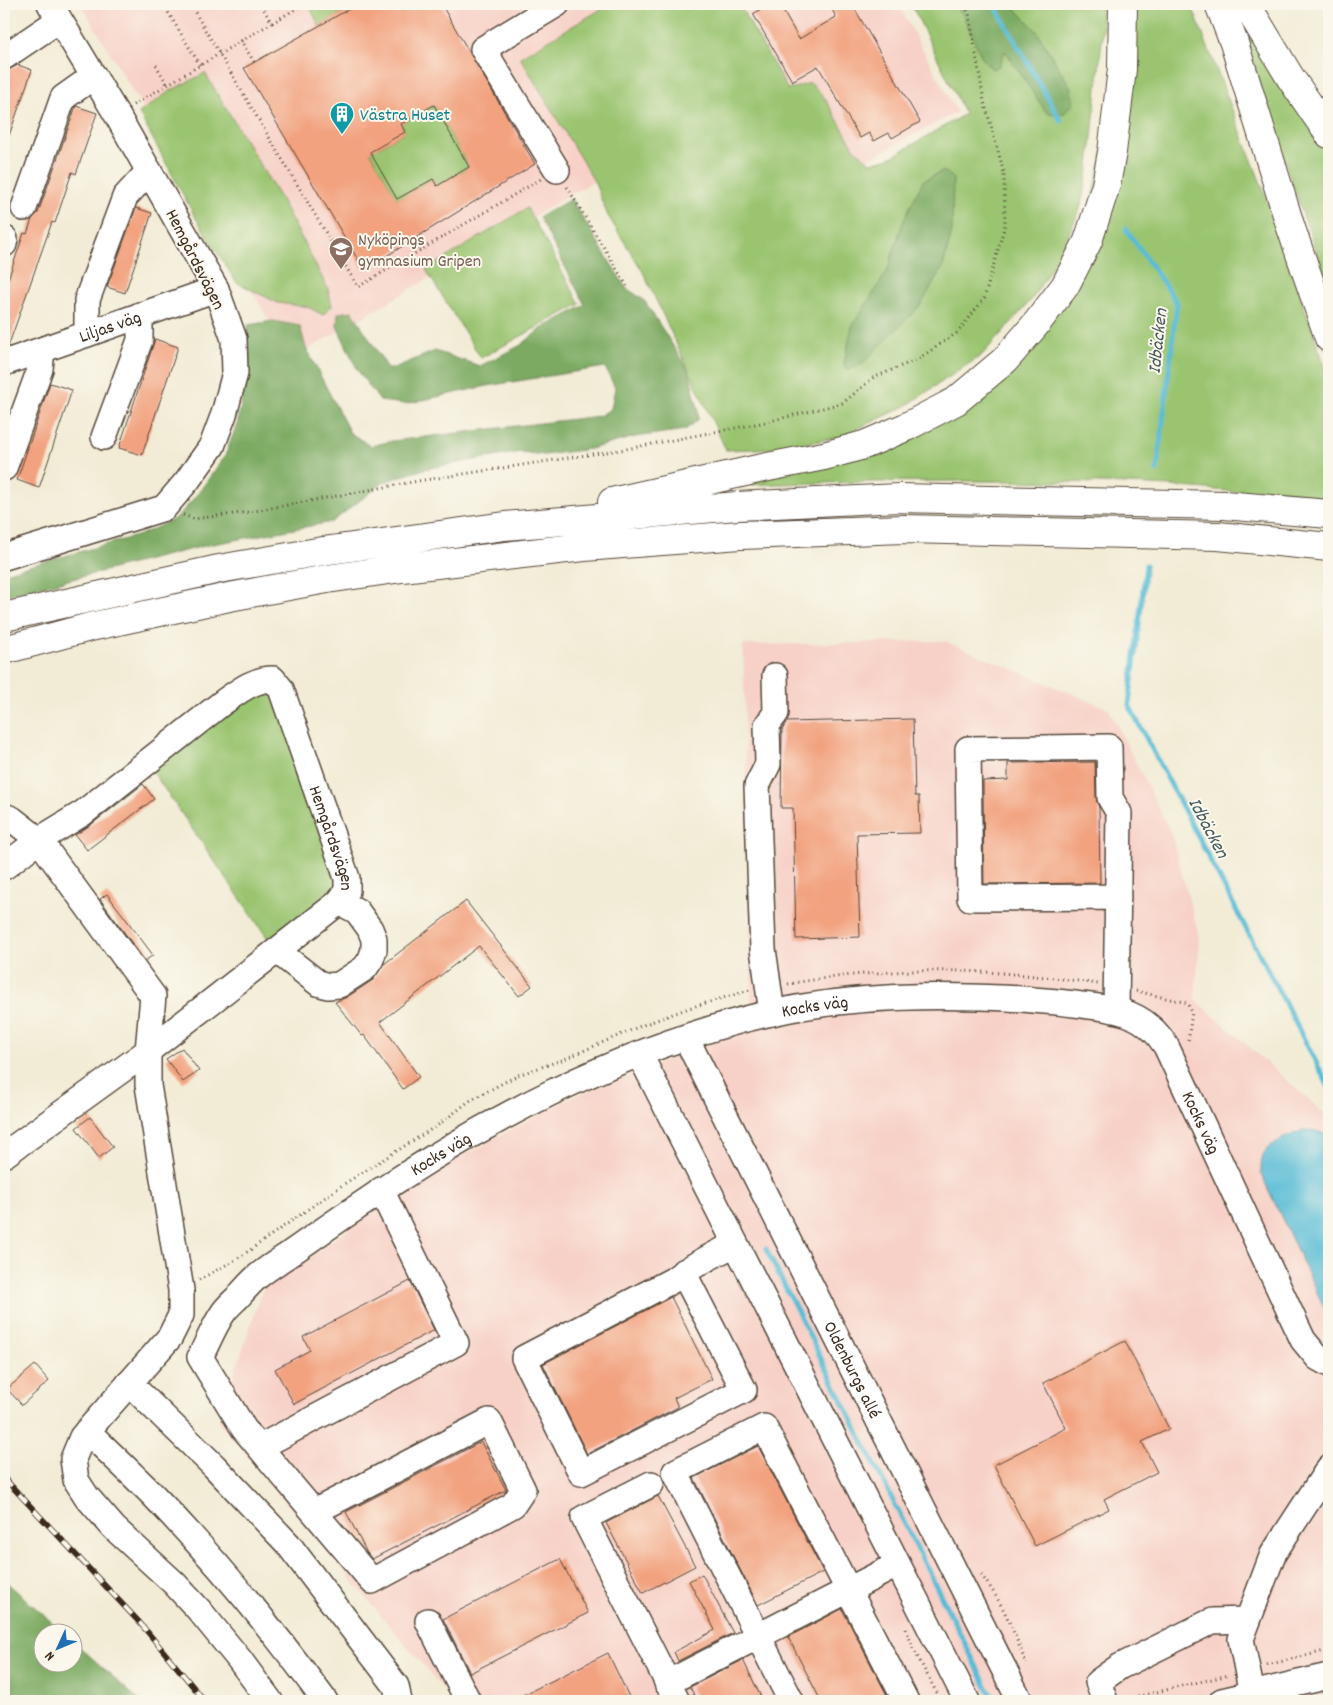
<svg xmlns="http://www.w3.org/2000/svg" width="1333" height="1705" viewBox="0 0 1333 1705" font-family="Dekko,sans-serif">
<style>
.built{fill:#f7d1c7}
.green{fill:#9ac470;stroke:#6a7747}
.forest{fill:#7baa62;stroke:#5b6a40}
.water{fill:#57bcd6;stroke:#49737a}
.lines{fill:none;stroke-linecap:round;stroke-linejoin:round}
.stream{stroke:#57bcd6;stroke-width:5}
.building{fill:#f2a27f;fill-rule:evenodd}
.minor-casing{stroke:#56473a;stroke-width:28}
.major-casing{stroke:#56473a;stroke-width:30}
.highway-casing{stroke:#56473a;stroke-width:30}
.path{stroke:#56473a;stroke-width:3;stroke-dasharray:1 4;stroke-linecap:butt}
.minor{stroke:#fff;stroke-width:25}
.major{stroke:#fff;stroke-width:28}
.highway{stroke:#fff;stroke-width:28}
.rail-casing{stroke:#3b2a1e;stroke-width:5.5}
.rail{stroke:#fbf7ec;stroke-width:4;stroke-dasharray:11;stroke-linecap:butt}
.labels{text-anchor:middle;stroke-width:4;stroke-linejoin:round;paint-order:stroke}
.culture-label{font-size:18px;fill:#0d838f;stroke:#fbf7ec;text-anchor:start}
.education-label{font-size:18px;fill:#785e54;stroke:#fbf7ec;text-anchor:start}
.street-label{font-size:18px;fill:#3b2a1e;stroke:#fbf7ec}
.water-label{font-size:19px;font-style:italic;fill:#455d5e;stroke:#fbf7ec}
</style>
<rect width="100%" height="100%" fill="#fbf7ec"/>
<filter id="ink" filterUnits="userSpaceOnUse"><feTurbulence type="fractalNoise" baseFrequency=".02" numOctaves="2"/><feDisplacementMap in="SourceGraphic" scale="10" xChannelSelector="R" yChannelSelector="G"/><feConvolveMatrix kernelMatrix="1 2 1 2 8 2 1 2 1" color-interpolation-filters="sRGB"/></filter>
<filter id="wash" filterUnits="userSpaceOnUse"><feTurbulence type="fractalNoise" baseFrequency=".0096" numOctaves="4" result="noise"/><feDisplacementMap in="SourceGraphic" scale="20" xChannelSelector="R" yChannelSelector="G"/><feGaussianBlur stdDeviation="1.12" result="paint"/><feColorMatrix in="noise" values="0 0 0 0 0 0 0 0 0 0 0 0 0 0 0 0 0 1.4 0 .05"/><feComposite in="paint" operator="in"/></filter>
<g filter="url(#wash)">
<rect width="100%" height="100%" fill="#f2ecd6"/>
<path class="built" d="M81,4H610L521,57L594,181L292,359Z
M743,4H898L957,112L834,177Z
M945,641L1109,709L1171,833L1200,940L1195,999L1328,1117L1329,1120V1701H453L218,1422L263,1289L418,1180L572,1097L752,1027L743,645Z"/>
<path class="green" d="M320,4H358L319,26L311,9Z
M610,4H739L788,90L810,83L822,94L855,149L871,163L890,158L965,114L911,4H1101L1103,29L1089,166L1080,209L1060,254L1032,299L982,355L904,407L840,437L781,448L726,450L642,270L608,216L594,181L520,57Z
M1134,4H1191L1260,181L1329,378V501C1276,496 1224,490 1171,486C1028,478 885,481 743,485L917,432L1074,288Z
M1236,6L1304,113L1329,150V290L1275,133Z
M205,73L280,198L302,239L328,289L332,306L323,315L308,307L278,303L236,282L194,215L139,113L170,91Z
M434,105L469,167L437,186L433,179L397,199L365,143L379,147L405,132L401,124Z
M527,208L580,304L481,358L426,270Z
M275,685L340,895L273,946L148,765L227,703Z"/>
<path class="forest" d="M954,4H1011L1036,30L1070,86L1074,103C1064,115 1062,117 1046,112L1005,51L999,66L992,69L982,58L963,15Z
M942,171L947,173L953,178L952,231L943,267L920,306L865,361L855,368L847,370L844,364L852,326L887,272L904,219L923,181Z
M571,199L626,288L644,300L689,371L698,409V420L685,430L635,437L590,449L544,455L521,452L424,469L384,482L332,522L208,545L4,596V573L140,535L177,518L199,492L225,456L237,425L247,376L248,325L273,321L300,326L306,348L350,433L371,446L392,441L599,416L611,409L615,388L605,367L487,386L405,404L380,401L358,371L337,326L338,313L352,311L389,370L435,351L480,366L521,345L541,329L585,305L539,217Z
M4,1580L63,1632H42V1662H72L73,1641L140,1701H4Z"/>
<path class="water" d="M1303,1130C1313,1130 1322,1131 1329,1138V1318L1261,1174C1261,1167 1261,1159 1264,1153C1271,1141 1291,1136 1303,1130Z"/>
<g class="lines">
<path class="stream" d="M994,4L1061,121
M1126,229L1177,303L1157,471
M1146,565L1129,705L1329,1087
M766,1249L994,1701"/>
</g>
<g id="blocks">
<path class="building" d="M358,4H441L535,164L364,270L244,68ZM434,105L469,167L437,186L433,179L397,199L370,152L405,132L401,124Z
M770,4H779L799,39L836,17L829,4H852L920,122L892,138L889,133L874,141L869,133L860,138L818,66L792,81L753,14Z
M18,65L32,70L6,144H4V77L6,71Z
M76,106L97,113L76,174L72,172L55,223L52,222L8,347L4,348V291L24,233L27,234L32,219L38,213Z
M136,208L152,213L125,293L107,287Z
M155,339L178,347L142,455L119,448Z
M50,383L72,390L39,488L17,480Z
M913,719L915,796H919L920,833L857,834L860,937L796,939L793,808H781L782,730L787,722Z
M1095,762L1096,798L1099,808L1100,883L984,884L983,781L1008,780V763Z
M143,784L154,799L87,850L75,835L92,824Z
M107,894L153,955L145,961L100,899Z
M466,901L532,986L519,996L479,946L380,1022L419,1077L403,1089L364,1035L362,1036L335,1002L347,997L373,980L384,964Z
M182,1048L199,1071L183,1082L166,1059Z
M90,1117L113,1147L99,1158L76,1128Z
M410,1281L434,1330L294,1404L275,1369L310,1350L303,1337Z
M671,1297L712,1379L674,1398L678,1407L587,1454L543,1364Z
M1125,1341L1169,1429L1142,1442L1157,1472L1104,1499L1109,1509L1035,1546L994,1465L1066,1428L1043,1383Z
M35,1365L49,1381L22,1405L7,1389Z
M481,1442L506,1490L372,1559L367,1553L346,1512Z
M758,1446L823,1572L758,1605L694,1478Z
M658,1496L695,1566L643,1593L606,1523Z
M560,1559L588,1613L470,1673L443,1619Z
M702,1574L733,1633L678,1661L674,1652L715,1630L689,1581Z
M842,1609L868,1659L890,1701H821L788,1637Z
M608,1653L631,1701H511Z
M743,1660L763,1701H697L690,1687Z"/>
</g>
</g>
<g filter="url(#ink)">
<use href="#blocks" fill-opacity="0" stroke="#56473a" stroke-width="1"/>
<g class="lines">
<defs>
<g id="minor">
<path d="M4,57L59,20"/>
<path d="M557,170L483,49L557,4"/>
<path d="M24,208L63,98L94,76"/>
<path d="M4,244L5,239"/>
<path d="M87,334V300L125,197L149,171"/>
<path id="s1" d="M4,363L216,289"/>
<path d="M104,437L140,340V315"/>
<path d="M4,468L40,369L42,350"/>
<path d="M4,557L164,508L187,481L212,446L224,414L235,373L234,339L216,289L117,115L50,4"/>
<path d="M4,816L12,819L39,840L153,996L148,1051V1085L181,1290V1315L170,1337L82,1437L73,1459L76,1480L87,1497L114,1528L174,1583L199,1610L239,1659L270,1701"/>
<path id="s2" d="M4,867L39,840L83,813L222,703C238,692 253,679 273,679L281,689L347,878V891L339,902L148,1051L4,1155"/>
<path d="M277,951L318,983L328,986L339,985L365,968L371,959L374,950V939L370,929L357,911L339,902"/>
<path d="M1116,1009L1119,813L1110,798L1109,747L968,749L970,898L1118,897"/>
<path d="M772,1013L763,949L757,786L768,764L767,725L776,713L775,676"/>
<path id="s3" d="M686,1038L1020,1701"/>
<path d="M640,1055L967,1701"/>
<path d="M683,1272L744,1390L581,1473L524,1358L673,1280C692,1265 714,1255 735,1244"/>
<path d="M129,1383L214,1466L288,1544L396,1686L399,1701"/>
<path d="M87,1431C109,1452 131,1473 153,1495C215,1559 272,1628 325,1701"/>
<path d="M260,1447L456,1343L381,1190"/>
<path d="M651,1484L584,1518L677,1701"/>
<path id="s4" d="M314,1512L489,1421L523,1490L513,1505L372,1581L244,1429L200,1357C208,1342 214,1326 223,1313C227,1307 233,1302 238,1297C244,1290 250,1283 257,1277C266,1269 278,1262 288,1255C311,1239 333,1223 356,1208C478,1123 625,1046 771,1013C853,995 938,994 1022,999C1042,1001 1062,1002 1082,1005C1119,1009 1145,1013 1166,1046L1303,1340L1318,1358L1329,1364"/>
<path d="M428,1621L468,1701"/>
<path d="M667,1683L897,1565"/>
<path d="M1252,1694L1241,1639L1273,1554L1329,1468"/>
<path d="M791,1701L675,1472L764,1427L906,1701"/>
<path d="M1105,1701L1098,1682L1119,1667L1212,1621L1248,1620"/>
<path d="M1222,1701L1329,1676"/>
</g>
<path id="major" d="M1219,4L1234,43L1291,228L1329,338"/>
<path id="highway" d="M1246,4L1290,77L1329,134
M612,502L758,469L824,456L864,445L906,427L956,401L1005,360L1036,324L1065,286L1088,241L1106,185L1112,152L1122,69L1123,4
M4,617L219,569L323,551L505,526L737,506L899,498L1224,505L1329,514
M4,650L90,627L229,597L327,579L402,568L584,547L740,535L904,529L1218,536L1329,547"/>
</defs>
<use href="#minor" class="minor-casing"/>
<use href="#major" class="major-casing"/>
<use href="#highway" class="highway-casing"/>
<path class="path" d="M163,4L200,65
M190,4L358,287L541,179
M272,23L304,4
M254,62L241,41L272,23L260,4
M156,65L167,84
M133,105L241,41
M567,187L627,286
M183,515L194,519L249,512L418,481L626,449L766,422L843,403L873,378L918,359L957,333L984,299L1005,225L1004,173L984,101L969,13L964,4
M788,984C850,973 920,968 983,972C1021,974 1060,978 1098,984
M1136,991L1187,1003L1192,1012L1188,1042
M199,1280L240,1257L344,1184L438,1125L471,1100L518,1075L562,1060L643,1025L689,1008L750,990
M981,1575C1002,1600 1015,1634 1026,1664
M906,1629L913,1648L941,1701
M1267,1665L1329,1650
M1123,1700L1229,1675"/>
<use href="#minor" class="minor"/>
<use href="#major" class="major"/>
<use href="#highway" class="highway"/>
<defs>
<path id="rail" d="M4,1478L140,1623L205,1701"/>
</defs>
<use href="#rail" class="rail-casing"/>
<use href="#rail" class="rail"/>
</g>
</g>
<defs>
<symbol id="building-pin" viewBox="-11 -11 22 30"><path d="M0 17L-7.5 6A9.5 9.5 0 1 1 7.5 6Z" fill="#0f9aa8" stroke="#fbf7ec"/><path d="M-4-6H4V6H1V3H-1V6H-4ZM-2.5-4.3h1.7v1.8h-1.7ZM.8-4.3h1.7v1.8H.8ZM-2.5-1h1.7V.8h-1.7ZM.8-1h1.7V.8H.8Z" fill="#fff"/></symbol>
<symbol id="school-pin" viewBox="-11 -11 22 30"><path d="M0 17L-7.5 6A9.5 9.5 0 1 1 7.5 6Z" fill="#8d6e63" stroke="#fbf7ec"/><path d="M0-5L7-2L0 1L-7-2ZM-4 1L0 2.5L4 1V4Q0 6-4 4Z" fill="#fff"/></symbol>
</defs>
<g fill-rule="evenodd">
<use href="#building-pin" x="328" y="100" width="28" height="38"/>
<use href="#school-pin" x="327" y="235" width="28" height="38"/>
</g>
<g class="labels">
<g class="culture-label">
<text x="360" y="120">Västra Huset</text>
</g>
<g class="education-label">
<text x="358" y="245">Nyköpings<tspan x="358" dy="21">gymnasium Gripen</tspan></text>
</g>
<g class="street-label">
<text transform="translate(196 259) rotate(63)" y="6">Hemgårdsvägen</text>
<text dy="6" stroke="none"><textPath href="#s1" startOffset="112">Liljas väg</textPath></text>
<text dy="6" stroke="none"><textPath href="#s2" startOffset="501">Hemgårdsvägen</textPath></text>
<text dy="6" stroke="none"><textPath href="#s4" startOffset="1461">Kocks väg</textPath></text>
<text dy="6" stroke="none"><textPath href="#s4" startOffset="1911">Kocks väg</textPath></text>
<text dy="6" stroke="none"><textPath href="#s4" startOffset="1056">Kocks väg</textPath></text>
<text dy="6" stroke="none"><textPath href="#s3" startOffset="371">Oldenburgs allé</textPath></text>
</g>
<g class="water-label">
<text transform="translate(1156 341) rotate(-84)" y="7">Idbäcken</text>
<text transform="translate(1210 827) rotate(62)" y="7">Idbäcken</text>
</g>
</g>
<rect width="1333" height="1705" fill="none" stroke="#fbf7ec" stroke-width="20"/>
<g transform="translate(58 1648) rotate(226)"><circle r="24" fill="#fbf7ec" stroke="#aea59a"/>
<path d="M0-4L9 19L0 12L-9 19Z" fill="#1f6fb2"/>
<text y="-8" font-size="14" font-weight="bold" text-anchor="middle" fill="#3b2a1e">N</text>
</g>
</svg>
